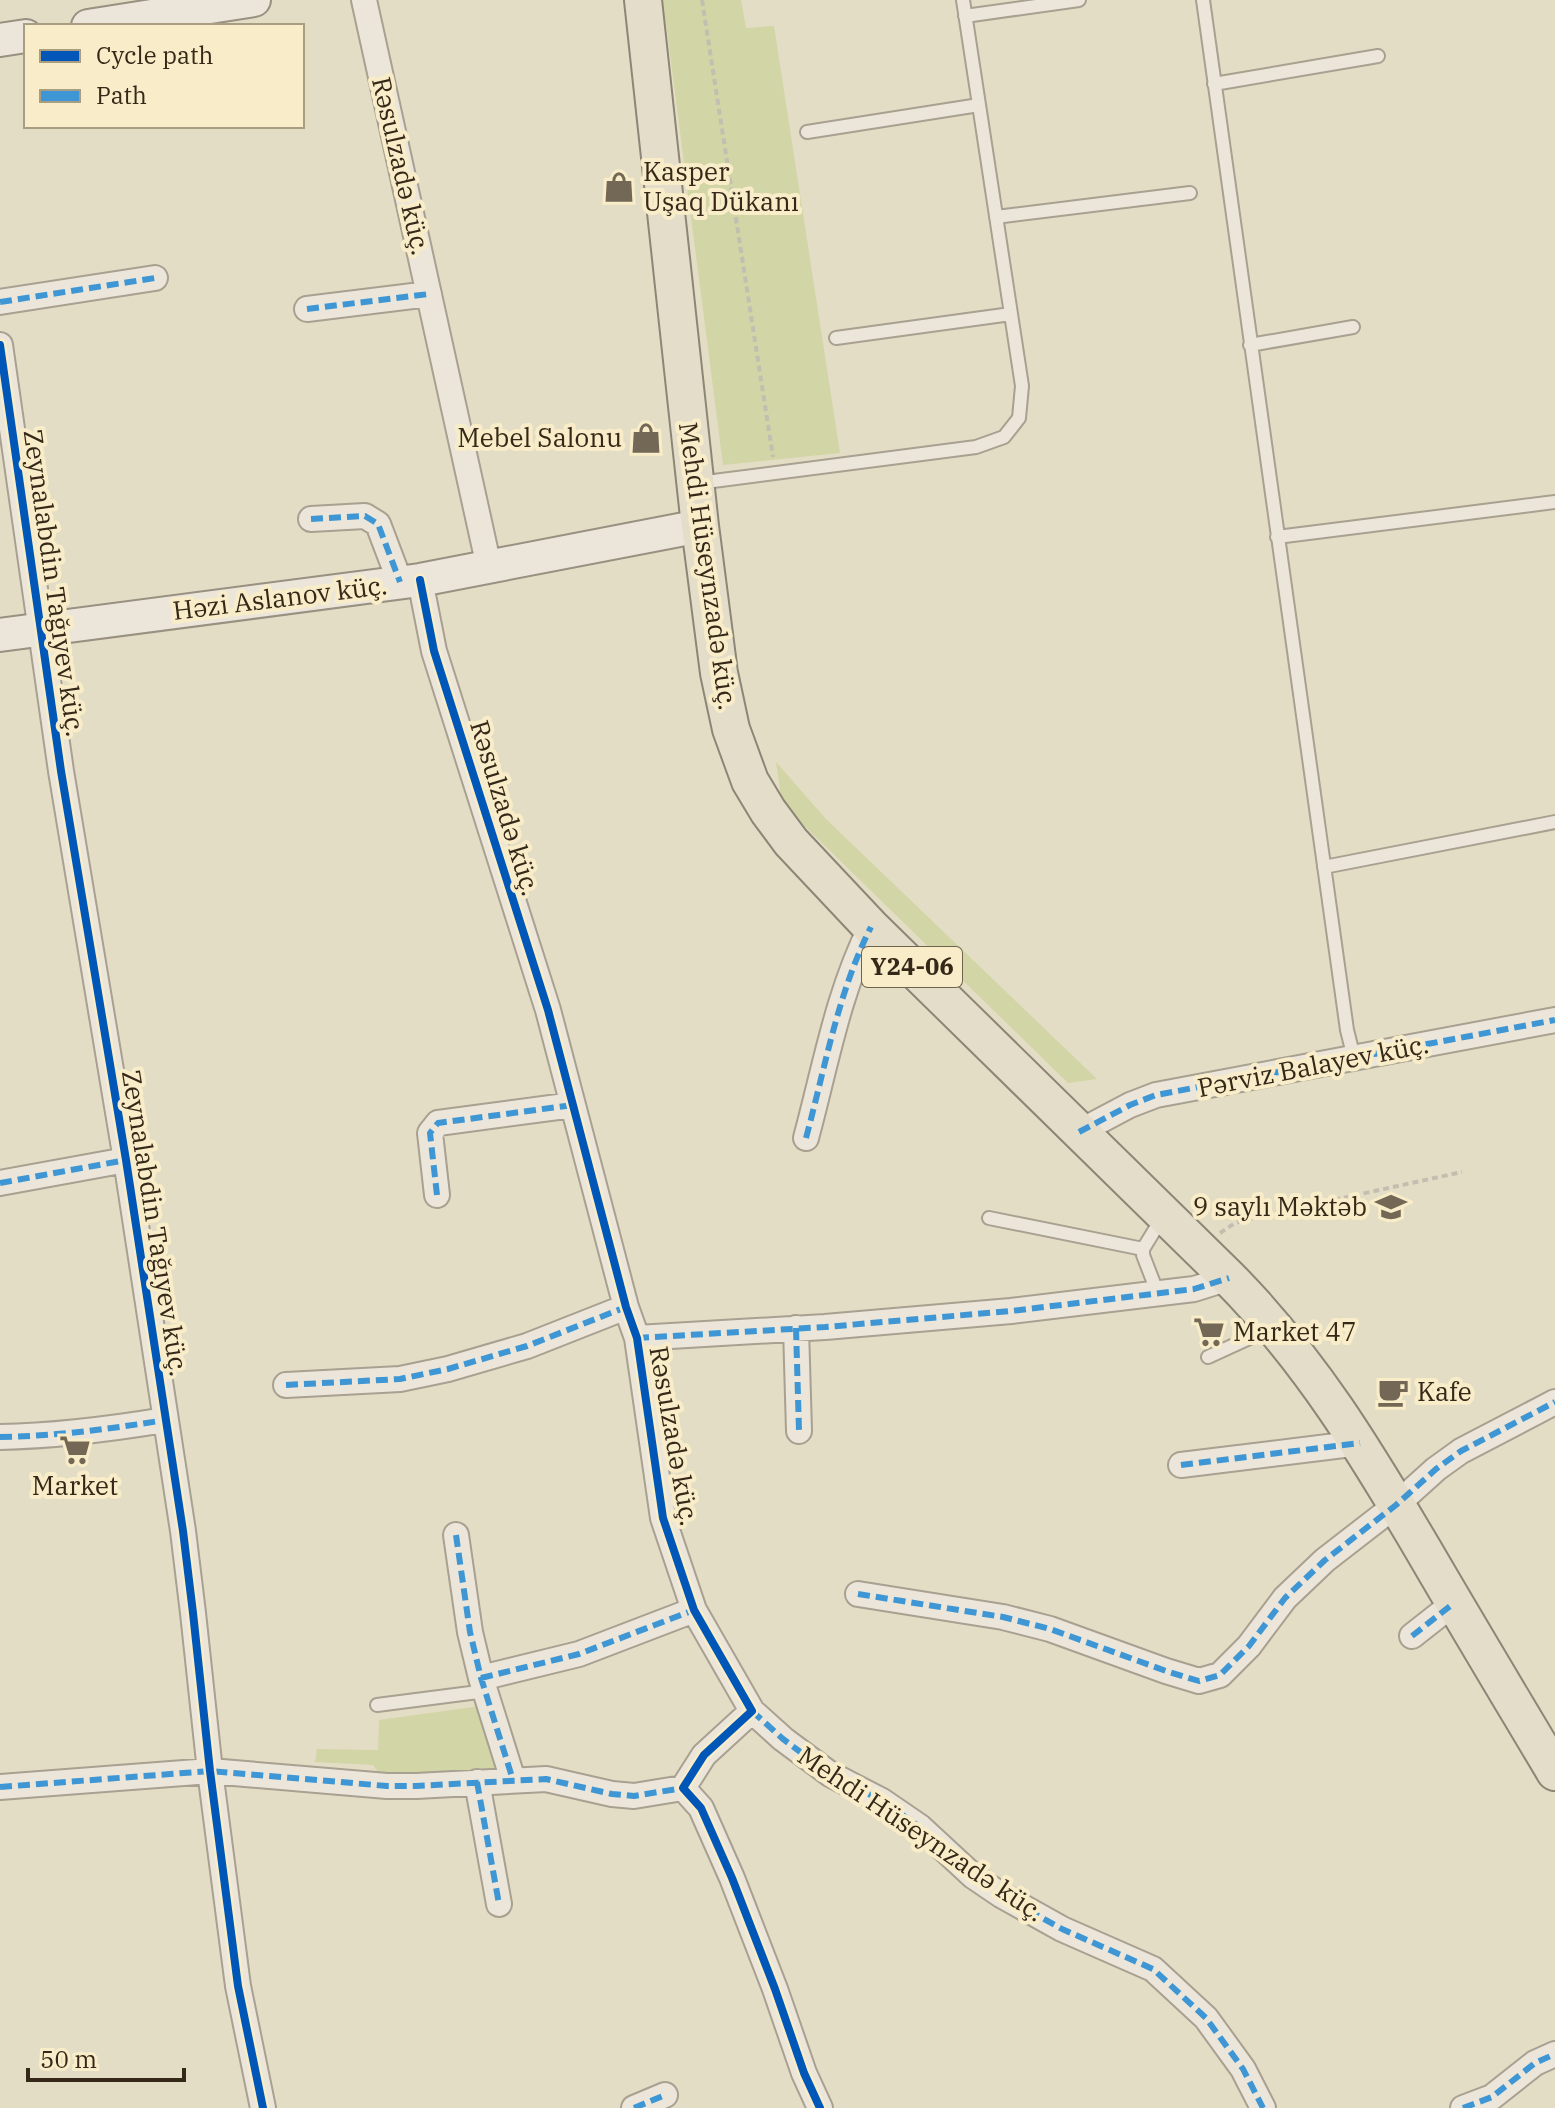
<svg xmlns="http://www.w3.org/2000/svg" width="1555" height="2108" viewBox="0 0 1555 2108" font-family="'IBM Plex Serif',serif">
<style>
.green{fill:#d2d5a6}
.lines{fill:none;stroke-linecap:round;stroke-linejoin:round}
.lane-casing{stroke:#a8a090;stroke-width:16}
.street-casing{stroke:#a8a090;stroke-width:28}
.secondary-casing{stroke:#989080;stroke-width:36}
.primary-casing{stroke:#8d8677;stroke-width:40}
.path{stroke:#c3beb0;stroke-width:4;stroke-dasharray:6 4;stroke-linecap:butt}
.lane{stroke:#ebe6d9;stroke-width:12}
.street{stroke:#ebe6d9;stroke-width:24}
.secondary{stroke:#ebe6d9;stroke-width:32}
.primary{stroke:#e3ddc9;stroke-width:36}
.quiet{stroke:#3e96d4;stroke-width:6;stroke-dasharray:12 6;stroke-linecap:butt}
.cycleway-casing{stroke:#f8edc8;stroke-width:13}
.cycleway{stroke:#0057b8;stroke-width:8}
.labels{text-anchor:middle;stroke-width:8;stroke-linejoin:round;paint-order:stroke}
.shield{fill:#f8edc8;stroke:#70634e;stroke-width:2}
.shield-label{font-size:24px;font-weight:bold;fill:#362819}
.street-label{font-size:26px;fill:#362819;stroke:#f8edc8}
.poi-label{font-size:26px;fill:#362819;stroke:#f8edc8;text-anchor:start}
</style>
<rect width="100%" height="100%" fill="#e4ddc5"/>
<path class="green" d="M663,0H741L746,28L774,26L840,453L723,465Z
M776,762L826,819L1097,1079L1068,1083L782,804Z
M480,1706L499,1770L382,1777L373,1765L315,1762L317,1749L378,1750L379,1720Z"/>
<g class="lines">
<defs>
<path id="lane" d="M1203,0L1347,1030L1354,1058
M965,16L1079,0
M1214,84L1378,56
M807,132L979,105
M996,217L1190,193
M836,338L1011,314
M1250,345L1353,327
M698,483L976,447L1004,437L1019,418L1022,386L963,0
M1277,537L1555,502
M1324,867L1555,822
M989,1218L1143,1249
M1158,1294L1143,1255V1249L1162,1218
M1208,1357L1269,1329
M377,1705L486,1691"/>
<path id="street" d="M364,0L489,567
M0,302L155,278
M307,309L429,294
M0,345L61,771L126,1160L183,1531L193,1613L210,1771L238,1986L263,2108
M311,519L365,516L378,524L400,582
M420,580L434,651L548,1010L626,1307L637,1338L663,1518L694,1610L752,1711L704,1755L683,1788L701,1808L732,1878L775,1989L804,2073L820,2108
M1079,1132L1130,1105L1156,1095L1555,1020
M806,1138C825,1068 838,992 871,927
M0,1183L126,1160
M437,1195L430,1133L438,1123L573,1105
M796,1328L799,1431
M637,1338L825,1327L1011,1311L1194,1289L1229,1278
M286,1385L400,1379L448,1369L527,1346L626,1307
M0,1437C56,1436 110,1429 165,1420
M1181,1465L1360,1443
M456,1535L470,1632L481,1678L513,1780
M858,1594L1003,1617L1050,1629L1166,1671L1199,1681L1220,1675L1249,1646L1285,1598L1325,1560L1396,1505L1436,1469L1461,1451L1555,1402
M1412,1636L1454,1603
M481,1678L579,1654L694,1610
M752,1711L783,1739L830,1774L882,1801L920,1827L973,1876L1001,1895L1062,1929L1153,1969L1206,2018L1243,2069L1263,2108
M477,1782L499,1904
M0,1787L210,1771L387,1786H416L546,1779L612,1794L634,1796L683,1788
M634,2108L665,2095
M1463,2108L1492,2097L1535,2063L1555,2054"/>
<path id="secondary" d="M88,26L254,0
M0,40L26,36
M0,635L420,580L700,526"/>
<path id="primary" d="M643,0L700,526L719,673L731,729L750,781L768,811L791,842L871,927L1229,1278C1311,1361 1365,1451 1424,1551C1467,1625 1511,1698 1555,1772"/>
</defs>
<use href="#lane" class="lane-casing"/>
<use href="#street" class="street-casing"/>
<use href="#secondary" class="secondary-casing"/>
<use href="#primary" class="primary-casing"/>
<path class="path" d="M702,0L773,457
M1220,1233L1235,1223L1264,1215L1462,1172"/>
<use href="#lane" class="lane"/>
<use href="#street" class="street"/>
<use href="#secondary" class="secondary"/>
<use href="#primary" class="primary"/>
<path class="quiet" d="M0,302L155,278
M307,309L429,294
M311,519L365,516L378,524L400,582
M1079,1132L1130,1105L1156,1095L1555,1020
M806,1138C825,1068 838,992 871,927
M0,1183L126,1160
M437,1195L430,1133L438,1123L573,1105
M796,1328L799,1431
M637,1338L825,1327L1011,1311L1194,1289L1229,1278
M286,1385L400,1379L448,1369L527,1346L626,1307
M0,1437C56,1436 110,1429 165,1420
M1181,1465L1360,1443
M456,1535L470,1632L481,1678L513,1780
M858,1594L1003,1617L1050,1629L1166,1671L1199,1681L1220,1675L1249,1646L1285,1598L1325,1560L1396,1505L1436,1469L1461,1451L1555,1402
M1412,1636L1454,1603
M481,1678L579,1654L694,1610
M752,1711L783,1739L830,1774L882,1801L920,1827L973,1876L1001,1895L1062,1929L1153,1969L1206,2018L1243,2069L1263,2108
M477,1782L499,1904
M0,1787L210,1771L387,1786H416L546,1779L612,1794L634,1796L683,1788
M634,2108L665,2095
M1463,2108L1492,2097L1535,2063L1555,2054"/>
<defs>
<path id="cycleway" d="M0,345L61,771L126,1160L183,1531L193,1613L210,1771L238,1986L263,2108
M420,580L434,651L548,1010L626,1307L637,1338L663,1518L694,1610L752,1711L704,1755L683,1788L701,1808L732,1878L775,1989L804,2073L820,2108"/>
</defs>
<use href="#cycleway" class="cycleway-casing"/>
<use href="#cycleway" class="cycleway"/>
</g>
<defs>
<symbol id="shop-bare" viewBox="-9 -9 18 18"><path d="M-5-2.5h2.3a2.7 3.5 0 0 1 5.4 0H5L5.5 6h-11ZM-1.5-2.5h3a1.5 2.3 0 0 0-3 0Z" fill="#736755" stroke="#f8edc8" stroke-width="2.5" paint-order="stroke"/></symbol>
<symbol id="school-bare" viewBox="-9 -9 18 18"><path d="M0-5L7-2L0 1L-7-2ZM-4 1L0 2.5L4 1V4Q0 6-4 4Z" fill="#736755" stroke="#f8edc8" stroke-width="2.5" paint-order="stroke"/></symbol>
<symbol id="supermarket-bare" viewBox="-9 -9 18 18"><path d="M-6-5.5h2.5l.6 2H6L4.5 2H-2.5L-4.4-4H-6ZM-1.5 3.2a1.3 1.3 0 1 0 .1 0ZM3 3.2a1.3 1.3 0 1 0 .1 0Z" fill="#736755" stroke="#f8edc8" stroke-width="2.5" paint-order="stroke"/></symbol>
<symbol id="cafe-bare" viewBox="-9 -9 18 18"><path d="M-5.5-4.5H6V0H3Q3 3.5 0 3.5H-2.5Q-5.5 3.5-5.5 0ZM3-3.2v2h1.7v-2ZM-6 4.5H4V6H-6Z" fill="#736755" stroke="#f8edc8" stroke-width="2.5" paint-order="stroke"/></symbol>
</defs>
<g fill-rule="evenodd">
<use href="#shop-bare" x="597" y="165" width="44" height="44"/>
<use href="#shop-bare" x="624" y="416" width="44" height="44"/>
<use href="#school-bare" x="1369" y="1185" width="44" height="44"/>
<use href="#supermarket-bare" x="1187" y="1310" width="44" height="44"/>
<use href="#cafe-bare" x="1371" y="1370" width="44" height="44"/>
<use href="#supermarket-bare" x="53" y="1428" width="44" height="44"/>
</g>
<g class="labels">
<rect class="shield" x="862" y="947" width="100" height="40" rx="6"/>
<g class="shield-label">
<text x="912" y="975">Y24-06</text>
</g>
<g class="street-label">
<text transform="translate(401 166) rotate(77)" y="9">Rəsulzadə küç.</text>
<text transform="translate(708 566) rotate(82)" y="9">Mehdi Hüseynzadə küç.</text>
<text transform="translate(54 583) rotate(82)" y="9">Zeynalabdin Tağıyev küç.</text>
<text transform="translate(280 598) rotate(-7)" y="9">Həzi Aslanov küç.</text>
<text transform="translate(505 808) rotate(73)" y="9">Rəsulzadə küç.</text>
<text transform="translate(1313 1066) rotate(-11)" y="9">Pərviz Balayev küç.</text>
<text transform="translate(155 1223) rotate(81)" y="9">Zeynalabdin Tağıyev küç.</text>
<text transform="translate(674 1436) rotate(80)" y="9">Rəsulzadə küç.</text>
<text transform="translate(921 1834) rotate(34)" y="9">Mehdi Hüseynzadə küç.</text>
</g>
<g class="poi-label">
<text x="643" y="181">Kasper<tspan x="643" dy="30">Uşaq Dükanı</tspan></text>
<text x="622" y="447" text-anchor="end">Mebel Salonu</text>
<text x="1367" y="1216" text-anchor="end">9 saylı Məktəb</text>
<text x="1233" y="1341">Market 47</text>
<text x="1417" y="1401">Kafe</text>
<text x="75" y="1495" text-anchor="middle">Market</text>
</g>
</g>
<rect x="24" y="24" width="280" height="104" fill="#f8edc8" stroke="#aa9e82" stroke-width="2"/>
<rect x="40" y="50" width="40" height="12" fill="#0057b8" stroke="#aa9e82" stroke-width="2"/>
<text x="96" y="64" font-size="24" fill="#362819">Cycle path</text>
<rect x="40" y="90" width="40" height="12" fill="#3e96d4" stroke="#aa9e82" stroke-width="2"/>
<text x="96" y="104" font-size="24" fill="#362819">Path</text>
<path d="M28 2068v12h156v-12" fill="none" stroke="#362819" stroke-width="4"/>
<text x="40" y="2068" font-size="24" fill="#362819" stroke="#f8edc8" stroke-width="6" paint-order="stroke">50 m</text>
</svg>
